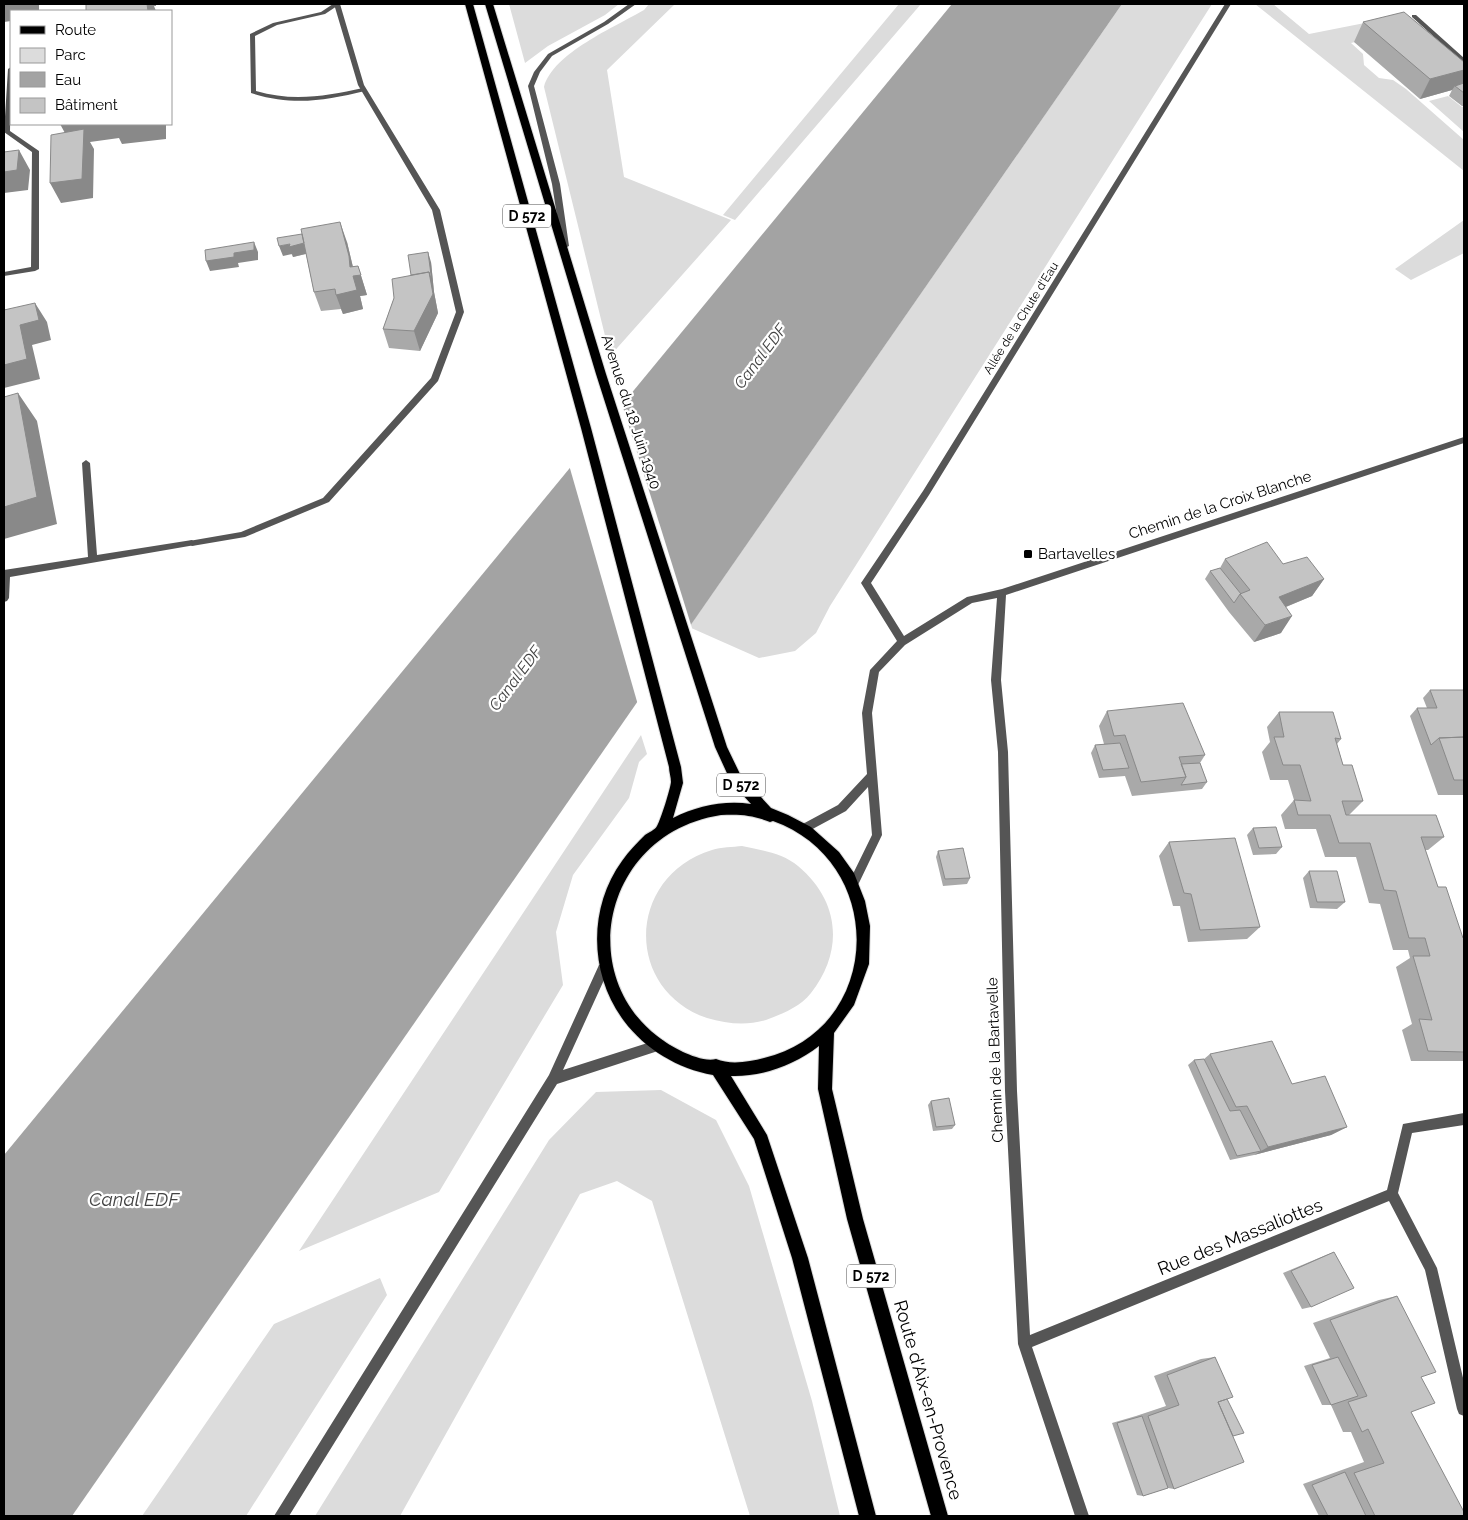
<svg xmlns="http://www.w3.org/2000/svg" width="1468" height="1520" viewBox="0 0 1468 1520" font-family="Raleway,sans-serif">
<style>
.green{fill:#dcdcdc}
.water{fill:#a3a3a3}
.pier{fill:#fff}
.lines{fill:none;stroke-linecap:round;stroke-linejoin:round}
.primary-casing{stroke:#dbdbdb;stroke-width:2}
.service{fill:#555;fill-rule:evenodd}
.minor{fill:#555;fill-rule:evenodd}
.primary{fill:#000;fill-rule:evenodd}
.wall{fill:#a9a9a9}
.shaded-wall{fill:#898989}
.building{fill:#c4c4c4;stroke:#898989}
.poi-dot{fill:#000;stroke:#fff;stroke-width:2}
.labels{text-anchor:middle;stroke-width:4.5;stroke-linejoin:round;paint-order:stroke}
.far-street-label{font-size:12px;fill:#000;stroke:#fff}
.shield{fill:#fff;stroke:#4c4c4c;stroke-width:1}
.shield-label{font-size:14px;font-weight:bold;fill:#000}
.street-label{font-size:15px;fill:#000;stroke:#fff}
.poi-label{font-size:15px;fill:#000;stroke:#fff;text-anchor:start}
.water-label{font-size:16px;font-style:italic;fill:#444;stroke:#fff}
.near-street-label{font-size:18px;fill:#000;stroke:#fff}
.near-water-label{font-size:19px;font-style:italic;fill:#444;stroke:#fff}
</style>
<rect width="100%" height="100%" fill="#fff"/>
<path class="green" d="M509,4H619L605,15L548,46L525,63Z
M649,4H675L607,70L624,177L731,220L610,356L544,87C553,53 615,27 644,10Z
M899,4H921L735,220L723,215Z
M1122,4H1212L830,606L816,633L795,651L759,658L689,627Z
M1255,4H1273L1309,34L1385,19L1398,31L1351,43L1363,54L1364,65L1379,78L1393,80L1406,89L1464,140V171Z
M1448,96L1462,107L1464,106V132L1429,101Z
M1464,220V253L1411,280L1395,269Z
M641,735L647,754L639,762L629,798L573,875L556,932L563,985L439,1192L299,1251Z
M742,846C761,850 783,853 798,866C840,901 844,951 811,993C800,1007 782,1014 766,1020C747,1026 727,1024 707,1018C623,989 627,876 712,850C721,847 733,847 742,846Z
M661,1090L716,1120L749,1186L812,1401L840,1516H750L652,1201L617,1181L580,1194L400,1516H315L549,1140L596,1092Z
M380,1278L387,1295L246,1516H142L274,1324Z"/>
<path class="water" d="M952,4H1122L72,1516H4V1155Z"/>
<path class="pier" d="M621,401L692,628L638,705L569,465Z"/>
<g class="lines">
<defs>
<path id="primary" d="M465,4H473L591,428L681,767L683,783L673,818C697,806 724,800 751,804L731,782L715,747L596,374L485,4H493L606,374L727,747L740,774L771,808L788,815L811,827L839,852L854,873L865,901L870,926L869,964L854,1005L834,1033L832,1089L863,1219L948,1516H931L847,1219L818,1089L819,1046C794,1065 763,1077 731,1076L767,1135L808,1258L876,1516H859L792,1258L754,1139L713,1075C678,1069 645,1049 624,1021C589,974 588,908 622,861C629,851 637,843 645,835C649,832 655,830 657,826C661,819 670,790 671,782C671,777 669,772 669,767L581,428ZM721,815C741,814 752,815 770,822L773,821C888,862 884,1029 764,1058C749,1062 730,1065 716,1059C707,1062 692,1056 683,1052C568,997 596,834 721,815Z"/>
</defs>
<use href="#primary" class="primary-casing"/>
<path class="service" d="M333,4H340L325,14L277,25L255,36L256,91C293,102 327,96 363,88L366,90L365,91C324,101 292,106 251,93L250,34L273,23L321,12Z
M1412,15H1416L1464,58V63L1462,62L1412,17Z
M11,67L10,131L39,151V269L35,271L4,276V272L31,267L32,152L4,132L8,69Z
M86,460L90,463L97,555L192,540L196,543L195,545L10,577L9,598L7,601L4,602V570L88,557L82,463Z"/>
<path class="minor" d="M334,4H340L364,85L440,210L464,312L438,381L329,502L245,537L192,546L188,543L189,541L241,532L323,498L431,378L456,312L432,210L358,85Z
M629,4H636L608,24L552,56L540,72L534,86L560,184L569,246L565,248H562L552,184L528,86L534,72L548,54L604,22Z
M1225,4H1231L929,495L871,583L904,636L967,597L1002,589L1464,437V443L1006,595L1001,680L1008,752L1017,1091L1030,1335L1387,1190L1403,1124L1464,1113V1125L1412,1133L1398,1193L1437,1268L1464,1382V1416L1459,1414L1457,1409L1425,1270L1389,1201L1032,1347L1089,1516H1075L1018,1344L1005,1091L998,752L991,680L997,598L972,603L905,645L879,672L872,713L882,835L858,885L854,887L850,885L849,882L872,835L868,787L846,811L807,832L803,834L799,832L798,829L799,826L838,805L867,774L862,713L870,670L897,641L861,583L923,491Z
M603,964L607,965L609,969L563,1070L660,1039L664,1041L666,1045L664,1049L557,1084L289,1516H274L549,1075L599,965Z"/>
<use href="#primary" class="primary"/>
</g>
<path class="wall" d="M1363,22L1464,62V106H1462L1449,96L1452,90L1420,99L1354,42Z
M347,242L353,267L358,266L367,295L360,296L363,309L343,314L341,309L321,311L314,292L306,254L293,257L292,254L283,256Z
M431,262L434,292L438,313L420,351L389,348L383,329L394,298L411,275Z
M1225,559L1324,579L1312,596L1286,607L1281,633L1254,642L1229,612L1205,579L1210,571L1220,568Z
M1430,690H1464V795H1438L1410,716L1417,708H1427L1423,698Z
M1107,711L1205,755L1200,763L1207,782L1202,789L1132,796L1125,776L1099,778L1091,753L1095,745L1104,744L1099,726Z
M1279,712L1341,739L1337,744L1343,765L1363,801L1349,815L1444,837L1428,850H1425L1438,887L1463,938H1464V1061H1411L1402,1030L1412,1024L1396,967L1410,958L1408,950H1393L1380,904L1369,903L1356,857H1325L1316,829H1285L1281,815L1294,800L1288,780H1270L1262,752L1270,742L1267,727Z
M1253,828L1282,847L1276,854L1253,855L1247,835Z
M1169,842L1260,927L1247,939L1188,942L1180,906H1173L1159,856Z
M938,851L970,878L967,884L943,886L936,857Z
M1309,871L1345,902L1337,909L1310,908L1303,878Z
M1210,1054L1292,1084L1347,1127L1331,1135L1254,1155L1230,1160L1188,1065L1194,1060L1204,1059Z
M931,1101L955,1125L952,1129L933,1131L928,1105Z
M1334,1252L1311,1307L1302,1309L1283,1273L1326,1255Z
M1397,1296L1421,1377L1411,1412L1464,1516H1319L1303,1484L1364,1462L1351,1432H1343L1331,1405H1322L1304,1366L1330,1358L1313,1323L1379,1300Z
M1215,1357L1227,1399L1233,1436L1174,1489L1168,1488L1143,1496L1137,1495L1112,1423L1136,1416L1166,1406L1154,1376L1201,1359Z"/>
<path class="shaded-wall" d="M4,4H39V11H11V21L4,22Z
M128,4H156V6H154L156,11H148Z
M1464,70V83L1461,88L1455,86L1452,90L1420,99L1430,79Z
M60,124H166V139L122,144L119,138L90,142L94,149L93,198L61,203L50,183L71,144Z
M19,150L30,170L28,190L4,193V172Z
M340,222L347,242L355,276L358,266L367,295L360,296L363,309L343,314L336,295Z
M254,242L258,252V260L238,263L239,267L210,271L206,261L234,253Z
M306,243L309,253L293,257L292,254L283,256L279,246L290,244Z
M428,252L431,262L434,292L438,313L420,351L414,331Z
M35,303L47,322L51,340L32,345L40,379L4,388V365L20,325Z
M18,393L37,421L57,524L4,539V507Z
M1324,579L1312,596L1268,614L1279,597Z
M1292,616L1281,633L1254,642L1265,625Z
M1347,1127L1331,1135L1254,1155L1268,1147Z"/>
<path class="building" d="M86,4H147L148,11H86Z
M1404,12L1464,62V70L1430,79L1363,22Z
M1464,83V93L1455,86Z
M84,129L82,179L50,183L51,135Z
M19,150L17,170L4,172V152Z
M340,222L349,256L350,267L358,266L361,275L353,276L357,290L336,295L335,289L314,292L301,229Z
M302,234L304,243L289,247L290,244L279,246L277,238Z
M254,242V250L234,253V257L206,261L205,250Z
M428,252L432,282L429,272L411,275L408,255Z
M429,272L433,294L414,331L383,329L394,298L392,279Z
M35,303L39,320L20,325L27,359L4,365V310Z
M18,393L37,497L4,507V397Z
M1267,542L1283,564L1307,557L1324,579L1279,597L1292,616L1265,625L1240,594L1250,590L1225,559Z
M1220,568L1241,594H1240L1234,603L1210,571Z
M1430,690H1464V737L1439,738L1431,745L1417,708H1437Z
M1183,703L1205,755L1179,757L1186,777L1141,782L1125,735L1114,736L1107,711Z
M1279,712H1333L1341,739L1335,738L1343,765H1352L1363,801H1342L1346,815H1436L1444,837H1421L1438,887H1446L1463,938H1464V1052L1428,1051L1419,1019L1432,1020L1413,956H1430L1425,938H1409L1396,891L1384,890L1370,843H1339L1330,815H1298L1294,800L1311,801L1300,765H1283L1274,737H1284Z
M1464,737V780H1454L1439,738Z
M1120,743L1129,768L1103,770L1095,745Z
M1200,763L1207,782L1181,785L1186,777L1181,764Z
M1276,827L1282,847L1259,848L1253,828Z
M1235,838L1260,927L1200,930L1191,894L1184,893L1169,842Z
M963,848L970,878L945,879L938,851Z
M1309,871H1337L1345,902H1317Z
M1272,1041L1292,1084L1325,1076L1347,1127L1268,1147L1247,1106L1236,1107L1210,1054Z
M1204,1059L1230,1111L1240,1110L1261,1151L1237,1156L1194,1060Z
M949,1098L955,1125L936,1127L931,1101Z
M1334,1252L1354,1288L1311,1307L1291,1271Z
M1397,1296L1436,1372L1421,1377L1435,1403L1411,1412L1464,1512V1516H1375L1354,1473L1384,1463L1368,1429L1362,1432L1348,1402L1367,1396L1330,1320Z
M1215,1357L1233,1397L1218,1402L1244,1462L1174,1489L1148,1416L1179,1405L1167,1375Z
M1338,1357L1358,1396L1331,1405L1312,1365Z
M1227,1399L1244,1433L1233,1436L1218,1402Z
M1142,1416L1168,1488L1143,1496L1117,1423Z
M1345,1472L1366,1516H1328L1312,1485Z"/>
<rect class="poi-dot" x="1023" y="549" width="10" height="10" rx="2.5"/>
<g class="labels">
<g class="far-street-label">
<text transform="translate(1021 318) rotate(-58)" y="4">Allée de la Chute d'Eau</text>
</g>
<g class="shield">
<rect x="503" y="204.5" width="48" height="23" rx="4"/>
<rect x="717" y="773.5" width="48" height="23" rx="4"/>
<rect x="847" y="1264.5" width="48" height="23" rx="4"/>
</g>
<g class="shield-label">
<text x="527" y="221">D 572</text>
<text x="741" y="790">D 572</text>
<text x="871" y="1281">D 572</text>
</g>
<g class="street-label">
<text transform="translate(631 412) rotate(72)" y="5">Avenue du 18 Juin 1940</text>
<text transform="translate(1220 505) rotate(-18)" y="5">Chemin de la Croix Blanche</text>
<text transform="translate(995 1060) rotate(-92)" y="5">Chemin de la Bartavelle</text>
</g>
<g class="poi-label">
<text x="1038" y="559">Bartavelles</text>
</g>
<g class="water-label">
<text transform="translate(760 356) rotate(-53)" y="6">Canal EDF</text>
<text transform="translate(515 678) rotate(-53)" y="6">Canal EDF</text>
</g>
<g class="near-street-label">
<text transform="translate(1240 1237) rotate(-22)" y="6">Rue des Massaliottes</text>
<text transform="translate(928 1400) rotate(74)" y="6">Route d'Aix-en-Provence</text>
</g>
<g class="near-water-label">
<text x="134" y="1206">Canal EDF</text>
</g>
</g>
<rect width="1468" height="1520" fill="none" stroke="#000000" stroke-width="10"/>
<rect x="10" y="10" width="162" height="115" fill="#ffffff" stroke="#999999"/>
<rect x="20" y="26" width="25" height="8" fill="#000000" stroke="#999999"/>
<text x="55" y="35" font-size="15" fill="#000000">Route</text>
<rect x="20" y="48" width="25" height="15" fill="#dcdcdc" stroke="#999999"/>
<text x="55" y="60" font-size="15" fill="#000000">Parc</text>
<rect x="20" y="72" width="25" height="15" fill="#a3a3a3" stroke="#999999"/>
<text x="55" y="85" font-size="15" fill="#000000">Eau</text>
<rect x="20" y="98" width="25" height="15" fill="#c4c4c4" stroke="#999999"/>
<text x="55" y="110" font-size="15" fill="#000000">Bâtiment</text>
</svg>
